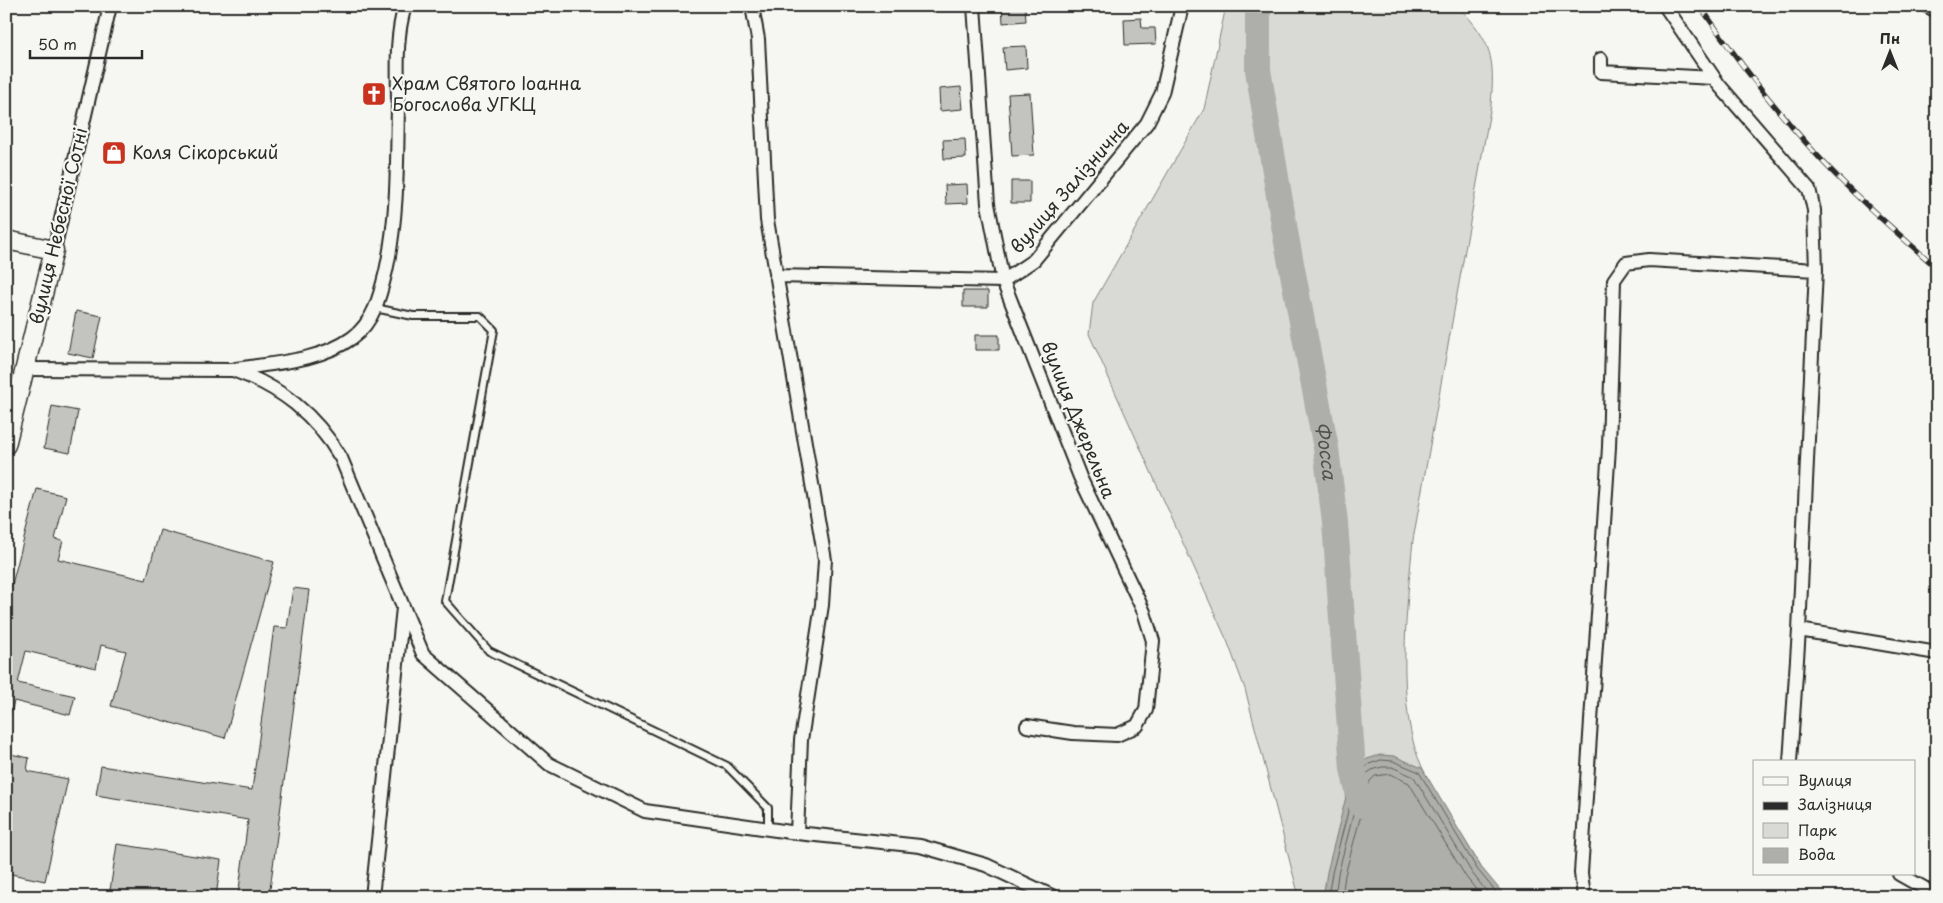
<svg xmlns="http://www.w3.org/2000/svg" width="1943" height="903" viewBox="0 0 1943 903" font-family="'Playpen Sans',sans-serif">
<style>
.green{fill:#d9d9d5;stroke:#828280}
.water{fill:#aeaeab;stroke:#7a7a78}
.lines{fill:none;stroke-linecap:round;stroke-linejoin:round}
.shore{stroke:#5f5f5e;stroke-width:1}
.river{stroke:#aeaeab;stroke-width:26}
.building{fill:#c3c3c0;stroke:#2b2b2b}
.lane-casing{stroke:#2b2b2b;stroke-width:10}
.street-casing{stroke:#2b2b2b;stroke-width:16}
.secondary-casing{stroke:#2b2b2b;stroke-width:21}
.lane{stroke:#f6f6f2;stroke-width:6}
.street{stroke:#f6f6f2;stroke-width:12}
.secondary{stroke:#f6f6f2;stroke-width:18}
.rail-casing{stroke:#2b2b2b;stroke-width:5.5}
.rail{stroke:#f6f6f2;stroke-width:4;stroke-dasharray:11;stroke-linecap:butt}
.labels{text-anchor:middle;stroke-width:4.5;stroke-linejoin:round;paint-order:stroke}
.poi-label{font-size:18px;fill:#2b2b2b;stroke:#f6f6f2;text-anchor:start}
.street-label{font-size:18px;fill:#2b2b2b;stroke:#f6f6f2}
.water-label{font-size:19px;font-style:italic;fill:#525251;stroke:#f6f6f2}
</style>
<rect width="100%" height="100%" fill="#f6f6f2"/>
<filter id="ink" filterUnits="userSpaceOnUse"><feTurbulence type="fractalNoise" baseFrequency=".02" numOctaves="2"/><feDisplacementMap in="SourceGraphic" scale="10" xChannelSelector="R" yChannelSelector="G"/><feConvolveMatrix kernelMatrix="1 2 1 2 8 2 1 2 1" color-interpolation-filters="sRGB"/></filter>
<g filter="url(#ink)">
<path class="green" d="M1226,6H1458C1492,42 1495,57 1491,105L1413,540C1407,604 1394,710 1423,769C1439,802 1462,834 1481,867L1374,897H1299L1245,689L1228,643L1089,334L1093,303L1204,109Z"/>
<path class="water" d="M1380,755L1394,756L1422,768L1481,867L1506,897H1323L1327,872L1353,769L1367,759Z"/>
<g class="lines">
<path class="shore" d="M1328,897L1332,873L1358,773L1369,764L1381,760L1393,761L1419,772L1477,869L1500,897
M1335,897L1338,874L1363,776L1372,770L1382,767H1392L1414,777L1472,873L1491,897
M1342,897L1345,875L1370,781L1375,776L1390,774L1409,783L1466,877L1482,897"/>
<path class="river" id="s1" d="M1258,6V70L1286,237L1326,448L1335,523L1353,769L1361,805"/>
</g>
<path class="building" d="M1002,6H1025L1026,21L1003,23Z
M1141,18L1142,28H1155L1156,44L1125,45L1124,19Z
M1026,46L1027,68L1005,70L1003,47Z
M961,87L963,109L940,111L939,89Z
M1030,93L1034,155L1012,156L1008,94Z
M965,139L966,158L944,159L943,140Z
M1011,181H1030V203H1011Z
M967,184L968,203L946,204L945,185Z
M963,291H988V307H963Z
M76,311L102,316L93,358L68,353Z
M975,335H999V350H975Z
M52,406L78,411L70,453L44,448Z
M37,489L66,496L55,539L63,541L58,559L146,580L160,530L274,562L225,738L111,706L126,651L101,645L96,668L26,651L18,683L75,696L70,715L14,701L11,713L6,712V607Z
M293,588L309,590L269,897H238L248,820L96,795L101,766L252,790L274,627L287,628Z
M6,753L29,758L27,771L68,779L45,881L6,873Z
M117,844L221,860L216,897H109Z"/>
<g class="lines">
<defs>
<path id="lane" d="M375,308L413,316H480L494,330L445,601L489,651L727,766L768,808V829"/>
<path id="street" d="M752,6L758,39L767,220L825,560L822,605L801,740L797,833
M974,6L988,204L1003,281L1080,477L1144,612L1153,641L1146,710L1137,726L1117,735L1073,733L1027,726
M1665,6L1719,85L1809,189L1814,210L1816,270L1799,630L1937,653
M1927,6L1937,11
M1601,59V72L1714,78
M54,250L110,6
M776,276L1003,281L1034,260L1147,123L1162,93L1182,6
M25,369L233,370C281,387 315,414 341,458L423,654L549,764L645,811L797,833L920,846L986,865L1054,897
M236,369C274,363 320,361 352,338C374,322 380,296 386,271C398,217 397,160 398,105C398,72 395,38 405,6
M1790,762L1799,630
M1899,874L1924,888
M372,897L403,608
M1584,897L1581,873L1609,447L1614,280L1626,263L1649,260L1816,270"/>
<path id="secondary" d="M6,240L54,250L6,445"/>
</defs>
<use href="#lane" class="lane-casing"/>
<use href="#street" class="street-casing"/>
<use href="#secondary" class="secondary-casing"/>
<use href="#lane" class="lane"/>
<use href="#street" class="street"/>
<use href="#secondary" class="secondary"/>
<defs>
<path id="rail" d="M1700,6C1735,57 1773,107 1815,153C1852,194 1895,231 1937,268"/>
</defs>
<use href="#rail" class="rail-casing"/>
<use href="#rail" class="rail"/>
</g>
</g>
<defs>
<symbol id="church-square" viewBox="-11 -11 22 22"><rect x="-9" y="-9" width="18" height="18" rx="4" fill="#c8321e" stroke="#f6f6f2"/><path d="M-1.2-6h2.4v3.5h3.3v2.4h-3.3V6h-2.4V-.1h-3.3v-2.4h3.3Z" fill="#fff"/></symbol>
<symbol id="shop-square" viewBox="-11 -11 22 22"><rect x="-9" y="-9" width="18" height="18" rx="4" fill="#c8321e" stroke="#f6f6f2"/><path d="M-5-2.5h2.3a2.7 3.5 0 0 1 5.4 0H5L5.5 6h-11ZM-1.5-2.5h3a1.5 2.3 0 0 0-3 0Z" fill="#fff"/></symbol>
</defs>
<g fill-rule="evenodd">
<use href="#church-square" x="360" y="80" width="28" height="28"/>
<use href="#shop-square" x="100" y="139" width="28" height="28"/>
</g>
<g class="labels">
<g class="poi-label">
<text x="392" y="90">Храм Святого Іоанна<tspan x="392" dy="21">Богослова УГКЦ</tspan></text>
<text x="132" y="159">Коля Сікорський</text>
</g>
<g class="street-label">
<text transform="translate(1070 187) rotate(-49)" y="6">вулиця Залізнична</text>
<text transform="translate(59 226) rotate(-77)" y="6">вулиця Небесної Сотні</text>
<text transform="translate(1078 420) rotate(68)" y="6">вулиця Джерельна</text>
</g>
<g class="water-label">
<text dy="7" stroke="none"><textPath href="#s1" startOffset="451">Фосса</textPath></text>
</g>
</g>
<rect width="1943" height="903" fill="none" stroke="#f6f6f2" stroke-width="25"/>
<rect x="12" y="12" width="1918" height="878" fill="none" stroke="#2b2b2b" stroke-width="2" filter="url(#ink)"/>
<rect x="1753" y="760" width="162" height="115" fill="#f6f6f2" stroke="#a5a5a2"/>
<rect x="1763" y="777" width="25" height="8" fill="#f6f6f2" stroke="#a5a5a2"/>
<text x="1798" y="786" font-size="15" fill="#2b2b2b">Вулиця</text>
<rect x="1763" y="802" width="25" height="8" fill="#2b2b2b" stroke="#a5a5a2"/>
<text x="1798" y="810" font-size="15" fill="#2b2b2b">Залізниця</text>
<rect x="1763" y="823" width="25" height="15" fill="#d9d9d5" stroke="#a5a5a2"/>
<text x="1798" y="836" font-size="15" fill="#2b2b2b">Парк</text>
<rect x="1763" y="848" width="25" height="15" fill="#aeaeab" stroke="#a5a5a2"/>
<text x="1798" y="860" font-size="15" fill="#2b2b2b">Вода</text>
<g transform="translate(1890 52)" stroke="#f6f6f2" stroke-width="4" paint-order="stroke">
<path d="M0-4L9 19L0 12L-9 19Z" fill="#2b2b2b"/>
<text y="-8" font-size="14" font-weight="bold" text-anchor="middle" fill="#2b2b2b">Пн</text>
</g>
<path d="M30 50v8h112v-8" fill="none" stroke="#2b2b2b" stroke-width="2.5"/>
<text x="38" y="50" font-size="15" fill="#2b2b2b" stroke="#f6f6f2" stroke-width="4" paint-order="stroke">50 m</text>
</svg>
